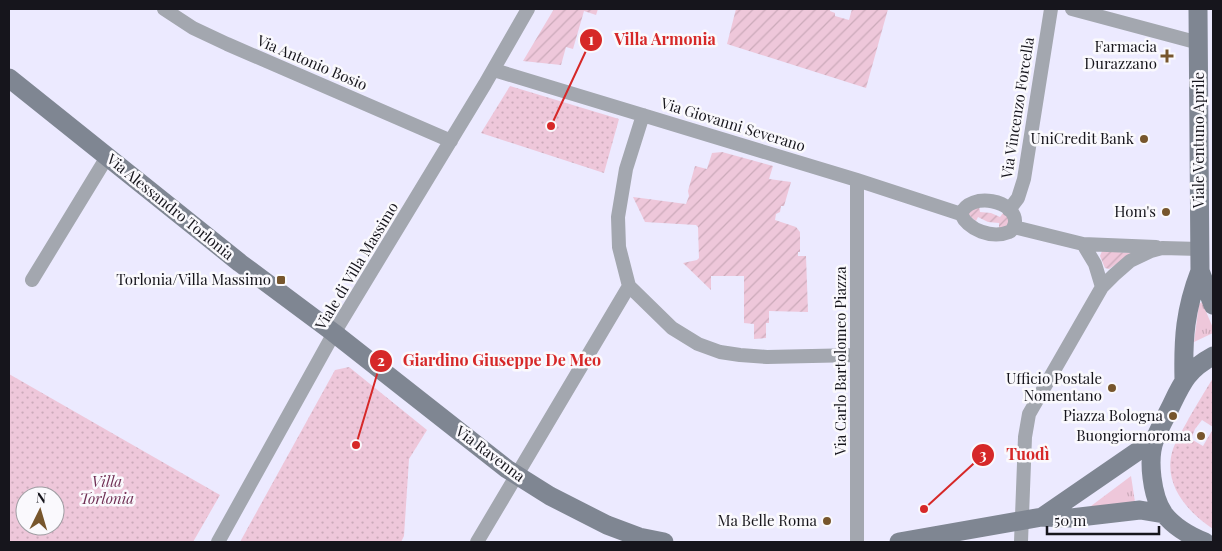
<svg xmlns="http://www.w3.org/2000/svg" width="1222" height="551" viewBox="0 0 1222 551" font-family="'Playfair Display',serif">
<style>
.grass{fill:url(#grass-tufts)}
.park{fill:url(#park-dots);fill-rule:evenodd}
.garden{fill:url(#garden-furrows)}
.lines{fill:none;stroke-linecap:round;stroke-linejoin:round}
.street{stroke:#a3a7af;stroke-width:14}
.secondary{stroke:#7f8692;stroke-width:19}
.poi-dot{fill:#77562d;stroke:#faf9fd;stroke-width:2}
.labels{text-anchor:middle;stroke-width:5;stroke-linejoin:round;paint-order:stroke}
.poi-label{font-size:15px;fill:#16151c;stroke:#faf9fd;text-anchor:end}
.street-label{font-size:15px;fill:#16151c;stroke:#faf9fd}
.park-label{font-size:15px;font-style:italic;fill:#703155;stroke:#faf9fd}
.leader{fill:none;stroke:#d62828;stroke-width:2}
.callout-dot{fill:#d62828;stroke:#faf9fd;stroke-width:2}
.mark-label{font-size:15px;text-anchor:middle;font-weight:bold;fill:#fff}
.callout-label{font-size:16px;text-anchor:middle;font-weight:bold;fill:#d62828;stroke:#faf9fd;stroke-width:5;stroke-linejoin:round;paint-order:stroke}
</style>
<defs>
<pattern id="grass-tufts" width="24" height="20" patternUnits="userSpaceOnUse" patternTransform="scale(1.25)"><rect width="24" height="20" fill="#eec7da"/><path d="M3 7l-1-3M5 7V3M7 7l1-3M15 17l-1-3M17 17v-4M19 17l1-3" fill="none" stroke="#cbaaba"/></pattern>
<pattern id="park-dots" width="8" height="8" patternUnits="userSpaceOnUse" patternTransform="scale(1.25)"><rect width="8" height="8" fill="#eec7da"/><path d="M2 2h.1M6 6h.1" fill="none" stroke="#cbaaba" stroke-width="1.8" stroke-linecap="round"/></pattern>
<pattern id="garden-furrows" width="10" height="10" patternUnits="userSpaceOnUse" patternTransform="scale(1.25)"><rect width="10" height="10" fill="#eec7da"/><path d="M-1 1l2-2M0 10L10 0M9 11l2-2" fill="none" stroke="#cbaaba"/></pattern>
</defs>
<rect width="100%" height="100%" fill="#eceaff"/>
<path class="grass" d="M1202,302L1213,328V333L1194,342L1199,304Z
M1131,476L1135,502L1087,509Z"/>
<path class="park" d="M510,86L619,119L604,173L481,133Z
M349,367L427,430L409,459L404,536L401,542H240L335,370Z
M9,374L220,495L193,542H9ZM25,496H55V526H25Z
M1213,378V427L1202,420L1195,429L1191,439L1203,446L1213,429V529C1186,511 1162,483 1173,449C1177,438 1184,428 1189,418C1197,404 1205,391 1213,378Z"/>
<path class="garden" d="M554,9H598L596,15L584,11L573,49L566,47L561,65L523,61Z
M736,9H830V11L835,13V16L849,20L852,9H888L866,88L727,44Z
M722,152L773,166L769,179L791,182L784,206H781L780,212L776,214L775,220L796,227L800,232V252H798V256H806L808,312L769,311V323H766V338L754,339V324L744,323V276H711V290L683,263L697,260L699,258L698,227L696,225L645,222L633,197L686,204L689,196L688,191L695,166L707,169L712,153Z
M979,206L980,212L991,213L1000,217L1003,213L1008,216L1010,225L999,228V223L988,222L978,217L976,221L966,213Z
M1102,251L1133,253L1109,269L1105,268L1100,256Z"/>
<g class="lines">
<path class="street" d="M164,9L193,28L227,44L451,141
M1072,9L1199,43
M494,70L857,180L961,214C968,230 992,239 1009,232C1012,231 1014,227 1015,223C1017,200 970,191 961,214
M643,115L626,169L618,217L619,247L629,286L672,328L698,344L720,352L740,355L767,357L857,355
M857,180V542
M1009,210L1018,198L1024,179L1051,9
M1014,227L1083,244L1156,247
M1083,244L1095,264L1102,287
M32,280L107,157
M218,542L334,333L485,84L528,9
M477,542L629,286
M1021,542L1025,437L1029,414L1102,287L1114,275L1130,261L1151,251L1162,248L1200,249"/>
<path class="secondary" d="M1198,9L1200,271L1213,305
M9,78L240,263L334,333L507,469L550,496L607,525L639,537L664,542
M1184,379C1183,338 1185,310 1200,271
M1042,517L1154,440
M899,542L1042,517L1071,518L1140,510L1164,514
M1205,542C1190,536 1175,528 1164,514C1152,497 1147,459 1155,439C1159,429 1165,418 1170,408C1182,383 1187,370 1213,356"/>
</g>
<g class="poi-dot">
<path d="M1164.5 48.5h5v5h5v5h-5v5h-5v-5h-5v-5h5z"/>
<circle cx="1144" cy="139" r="5"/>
<circle cx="1166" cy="212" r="5"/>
<rect x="276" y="275" width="10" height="10" rx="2.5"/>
<circle cx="1112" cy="388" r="5"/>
<circle cx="1173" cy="416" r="5"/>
<circle cx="1201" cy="436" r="5"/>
<circle cx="827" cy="521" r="5"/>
</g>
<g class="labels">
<g class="poi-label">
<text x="1157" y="52">Farmacia<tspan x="1157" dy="17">Durazzano</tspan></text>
<text x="1134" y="144">UniCredit Bank</text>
<text x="1156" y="217">Hom's</text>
<text x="271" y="285">Torlonia/Villa Massimo</text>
<text x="1102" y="384">Ufficio Postale<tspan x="1102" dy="17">Nomentano</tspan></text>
<text x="1163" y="421">Piazza Bologna</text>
<text x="1191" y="441">Buongiornoroma</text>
<text x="817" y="526">Ma Belle Roma</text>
</g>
<g class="street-label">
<text transform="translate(312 63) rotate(23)" y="5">Via Antonio Bosio</text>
<text transform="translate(1018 108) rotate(-81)" y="5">Via Vincenzo Forcella</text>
<text transform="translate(733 125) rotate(17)" y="5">Via Giovanni Severano</text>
<text transform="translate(1199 140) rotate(-90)" y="5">Viale Ventuno Aprile</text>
<text transform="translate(170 207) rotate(39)" y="5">Via Alessandro Torlonia</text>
<text transform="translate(357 266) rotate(-59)" y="5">Viale di Villa Massimo</text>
<text transform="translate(841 361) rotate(-90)" y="5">Via Carlo Bartolomeo Piazza</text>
<text transform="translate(490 454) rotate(37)" y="5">Via Ravenna</text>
</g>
<g class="park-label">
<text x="107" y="487">Villa<tspan x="107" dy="17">Torlonia</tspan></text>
</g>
</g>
<path class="leader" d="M551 126L591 40M356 445L381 361M924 509L983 455"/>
<g class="callout-dot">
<circle cx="551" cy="126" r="5"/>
<circle cx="356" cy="445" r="5"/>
<circle cx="924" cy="509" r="5"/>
<circle cx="591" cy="40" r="12"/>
<circle cx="381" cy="361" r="12"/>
<circle cx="983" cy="455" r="12"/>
</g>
<g class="mark-label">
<text x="591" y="45">1</text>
<text x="381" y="366">2</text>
<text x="983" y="460">3</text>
</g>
<g class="callout-label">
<text x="665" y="45">Villa Armonia</text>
<text x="502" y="366">Giardino Giuseppe De Meo</text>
<text x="1028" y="460">Tuodì</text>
</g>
<rect width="1222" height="551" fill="none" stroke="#16151c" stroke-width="20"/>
<g transform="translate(40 511) rotate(5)"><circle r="24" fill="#faf9fd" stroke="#9f9ea3"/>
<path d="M0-4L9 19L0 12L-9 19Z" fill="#77562d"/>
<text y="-8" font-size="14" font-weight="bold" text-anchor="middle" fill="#16151c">N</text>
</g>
<path d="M1047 526v8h112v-8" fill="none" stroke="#16151c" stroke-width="2.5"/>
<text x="1054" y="526" font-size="15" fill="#16151c" stroke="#faf9fd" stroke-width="4" paint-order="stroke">50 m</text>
</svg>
